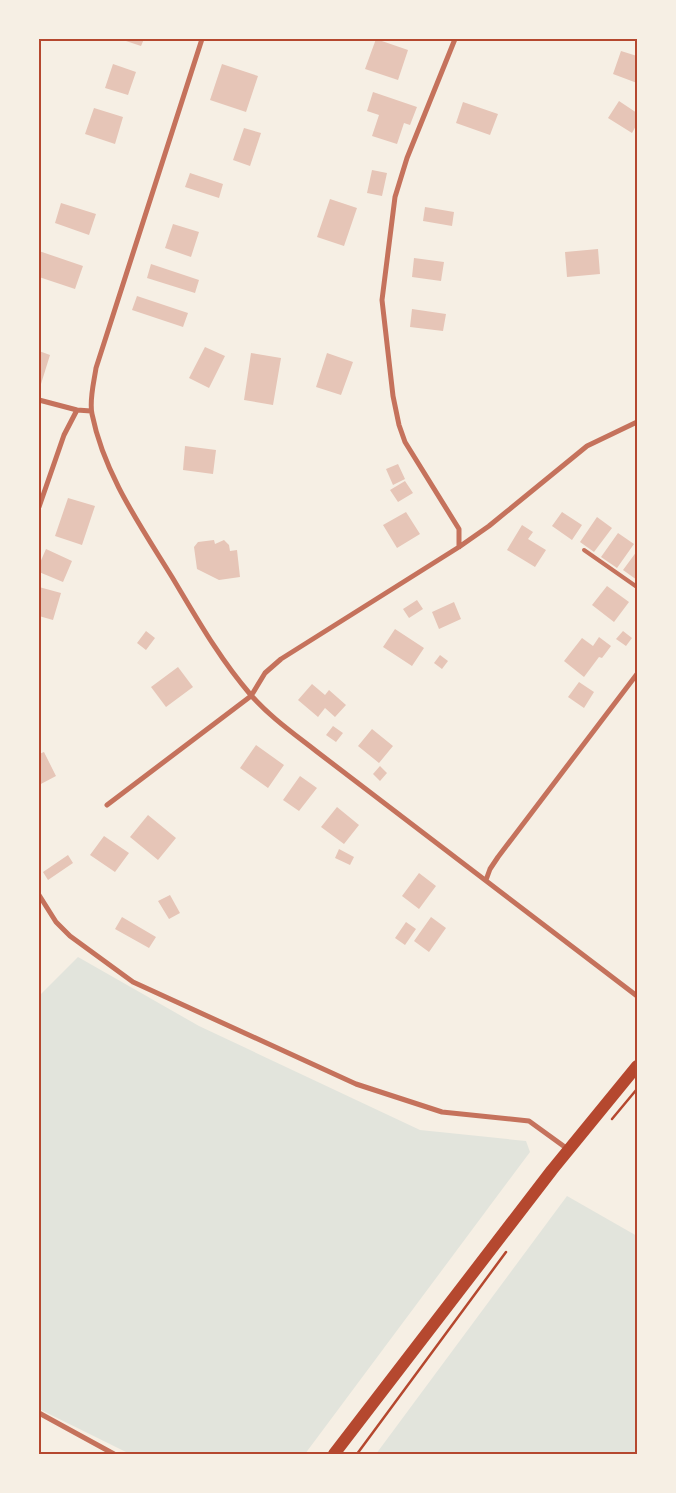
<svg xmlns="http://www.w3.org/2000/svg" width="676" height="1493" viewBox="0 0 676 1493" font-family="Commissioner,sans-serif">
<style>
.green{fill:#e2e4dc}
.building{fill:#e6c5b7}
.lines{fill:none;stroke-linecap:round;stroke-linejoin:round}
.path{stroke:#b5482f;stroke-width:2.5}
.service{stroke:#c5725c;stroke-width:4}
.minor{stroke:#c5725c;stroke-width:5}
.trunk{stroke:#b5482f;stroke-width:12}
.neatline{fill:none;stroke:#b5482f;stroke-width:2}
</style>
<rect width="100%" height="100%" fill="#f6efe4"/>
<path class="green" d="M78,957L199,1026L420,1130L526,1141L530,1152L305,1454H130L39,1409V996Z
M567,1196L637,1236V1454H376Z"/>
<path class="building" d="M120,39H144L141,46Z
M376,39L408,50L398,80L365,69Z
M621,51L637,56V83L613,74Z
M113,64L136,72L128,95L105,88Z
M222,64L258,76L246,112L210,100Z
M373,92L417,107L410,125L404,123L397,144L372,136L379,115L367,111Z
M619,101L637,113V124L632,133L608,118Z
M463,102L498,114L490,135L456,123Z
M94,108L123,117L115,144L85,134Z
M244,128L261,133L250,166L233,160Z
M372,170L387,173L382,196L367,193Z
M190,173L223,184L219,198L185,187Z
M330,199L357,208L344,246L317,237Z
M61,203L96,214L89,235L55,223Z
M425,207L454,212L452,226L423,221Z
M173,224L199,232L191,257L165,248Z
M598,249L600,274L567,277L565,252Z
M39,251L83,266L75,289L39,277Z
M414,258L444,262L441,281L412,277Z
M151,264L199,280L195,293L147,278Z
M137,296L188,313L183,327L132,310Z
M412,309L446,314L443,331L410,327Z
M205,347L225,356L209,388L189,378Z
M39,351L50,355L41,384L39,383Z
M251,353L281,358L273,405L244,400Z
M327,353L353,362L341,395L316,387Z
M185,446L216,450L213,474L183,470Z
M398,464L405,479L393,485L386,469Z
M405,481L413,493L398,502L390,490Z
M68,498L95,506L82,545L55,536Z
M406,512L420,534L397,548L383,525Z
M562,512L582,525L572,540L552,526Z
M597,517L612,528L594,552L580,542Z
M522,525L533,532L528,539L546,550L535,567L507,550Z
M618,533L634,544L617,568L601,557Z
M214,540L215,544L224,540L229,545L230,551L237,550L240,577L219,580L197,569L194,547L198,542Z
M46,549L72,561L63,582L39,572V565Z
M637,551V580L623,570Z
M607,586L629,602L614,622L592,605Z
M39,587L61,593L53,620L39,616Z
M417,600L423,609L409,618L403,609Z
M454,602L461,619L439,629L432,612Z
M395,629L424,648L412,666L383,647Z
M146,631L155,638L146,650L137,643Z
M623,631L632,638L626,646L616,639Z
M599,637L611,646L602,658L599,657L584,677L564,661L582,638L593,646Z
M440,655L448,661L442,669L434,663Z
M178,667L193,687L166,707L151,687Z
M579,682L594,692L584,708L568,697Z
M312,684L325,695L329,690L346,705L335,717L325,708L318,717L298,700Z
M333,726L343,733L336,742L326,735Z
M372,729L393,746L379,763L358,746Z
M256,745L284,765L268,788L240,768Z
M44,752L56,776L39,785V754Z
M380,766L387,773L380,781L373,774Z
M300,776L317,788L299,811L283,800Z
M337,807L359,825L344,844L321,827Z
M148,815L176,838L158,860L130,837Z
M104,836L129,853L115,872L90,855Z
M339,849L354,857L350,865L335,858Z
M68,855L73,863L48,880L43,872Z
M419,873L436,886L419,909L402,896Z
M170,895L180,913L169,919L158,901Z
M122,917L156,937L149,948L115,929Z
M431,917L446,928L429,952L414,941Z
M406,922L416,929L405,945L395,938Z"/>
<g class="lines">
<path class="path" d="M612,1119L637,1089
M357,1454L506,1252"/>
<path class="service" d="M584,550L637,587"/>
<path class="minor" d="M202,39L96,368C94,382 89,400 92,414C104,474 140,525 172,577C196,617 219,658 250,694C269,716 293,733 316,751L637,996
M455,39L407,158L395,197L382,300L393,396L399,425L405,442L459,529V547
M39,400L77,410L91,411
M39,507L64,435L77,410
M107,805L251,696L265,673L281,659L459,547L489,526L587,446L637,422
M486,880L490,869L498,857L637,674
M39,895L56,922L70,936L133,982L356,1084L442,1112L529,1121L569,1150
M39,1413L114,1454"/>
<path class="trunk" d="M334,1454L552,1170L637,1066"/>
</g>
<rect width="676" height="1493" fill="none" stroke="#f6efe4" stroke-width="80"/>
<rect x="40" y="40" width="596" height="1413" class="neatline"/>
</svg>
